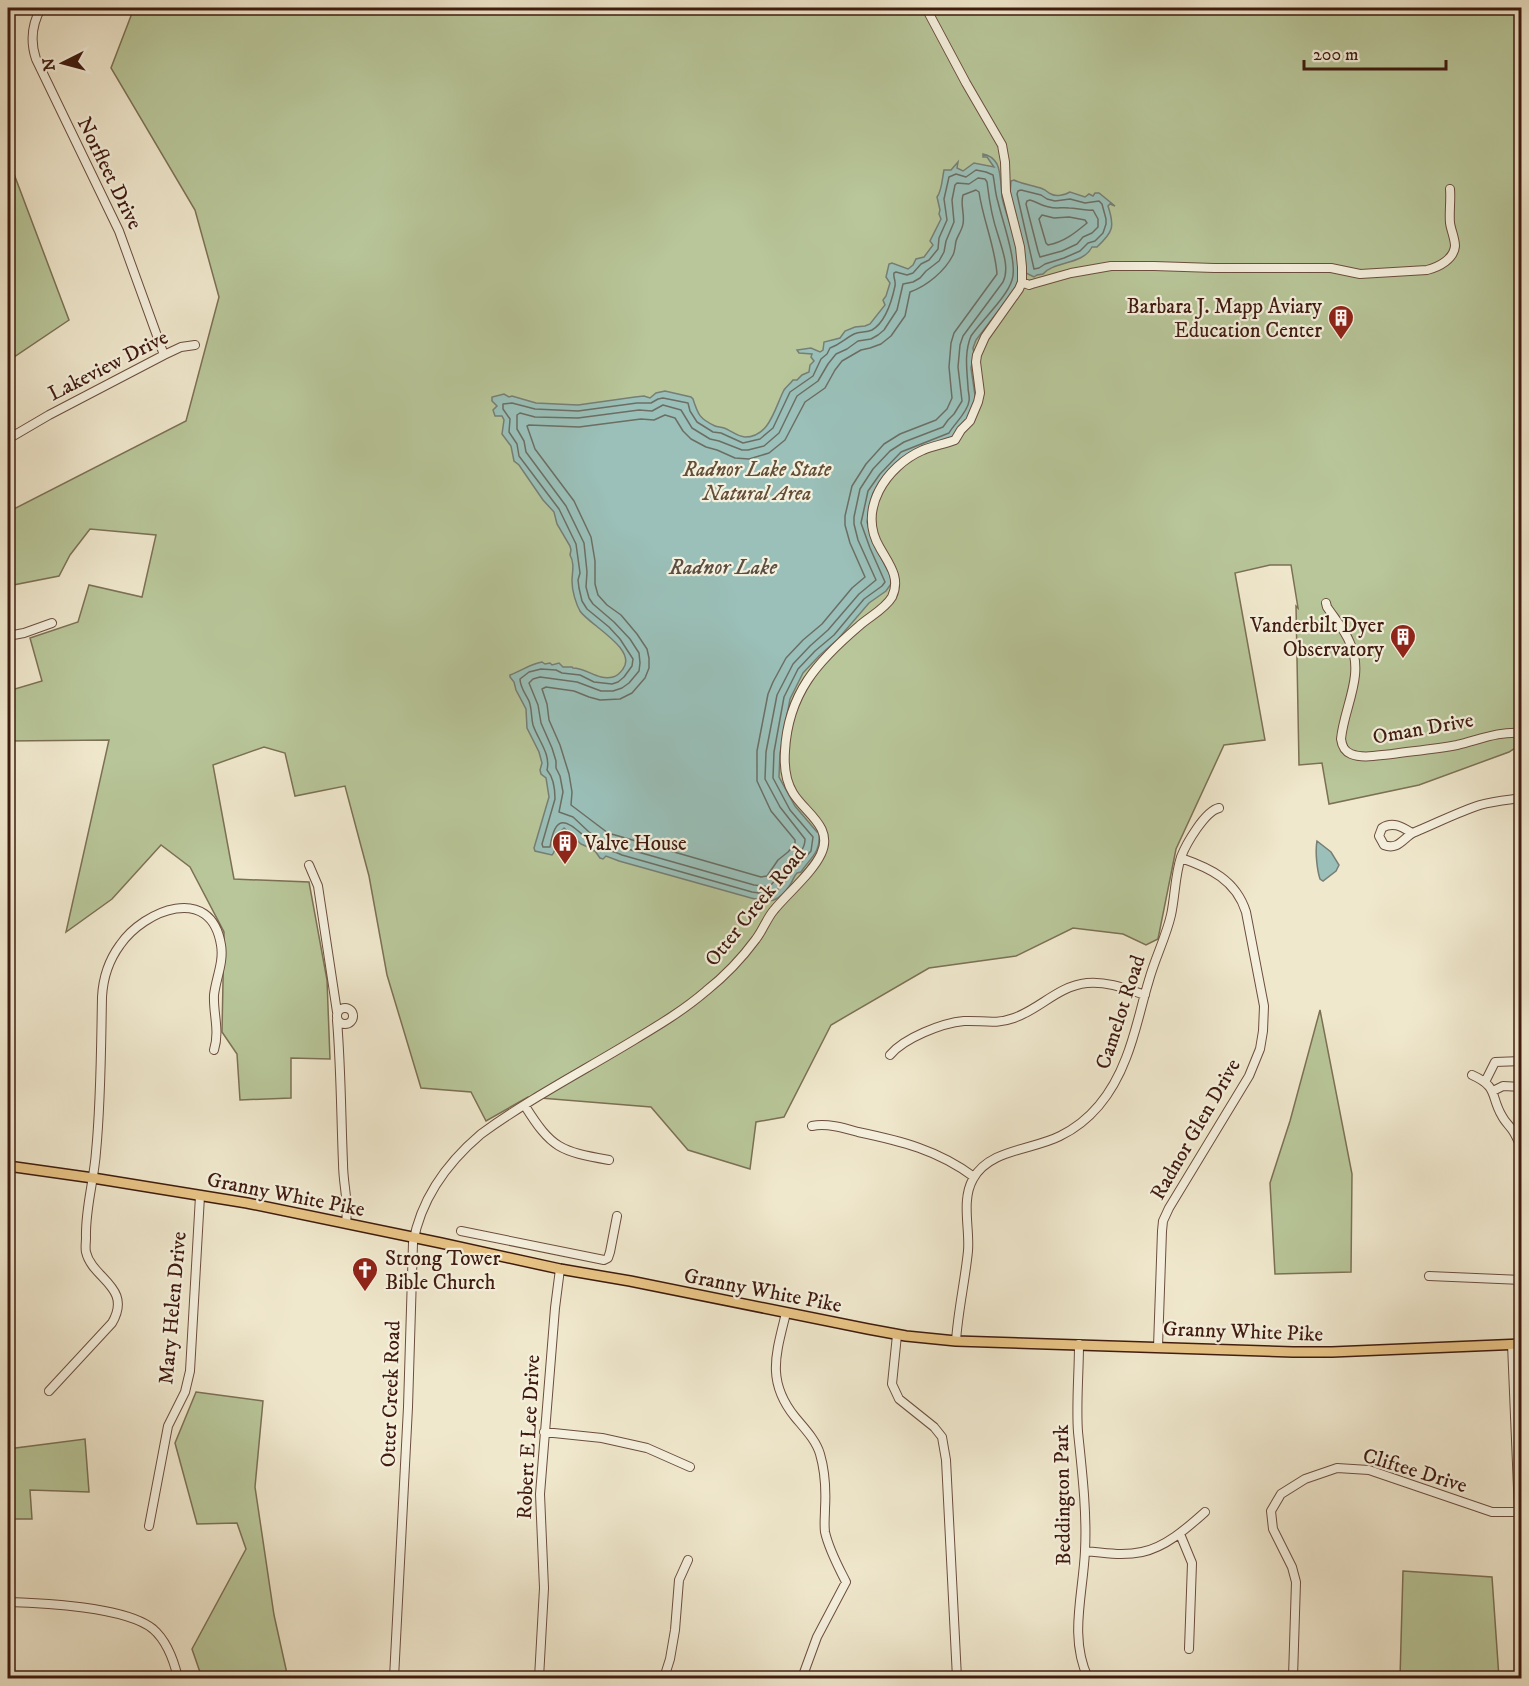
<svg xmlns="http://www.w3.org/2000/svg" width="1529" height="1686" viewBox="0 0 1529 1686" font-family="'IM FELL DW Pica',serif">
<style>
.green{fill:#b8c699;stroke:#7c7054;stroke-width:1.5}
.water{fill:#9ac0b9;stroke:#767e75;stroke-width:1.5}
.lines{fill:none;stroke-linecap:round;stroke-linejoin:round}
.shore{stroke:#6c6e64;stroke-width:1.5}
.minor-casing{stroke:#6b4e3e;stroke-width:10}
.major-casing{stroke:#3f1b0f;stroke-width:12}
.minor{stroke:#f5f0de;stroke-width:8}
.major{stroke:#e8c486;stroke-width:9}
.labels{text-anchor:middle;stroke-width:4.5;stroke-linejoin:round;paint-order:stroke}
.street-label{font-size:21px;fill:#3f1b0f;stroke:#f5f0de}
.poi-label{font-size:21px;fill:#3f1b0f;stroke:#f5f0de;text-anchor:end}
.park-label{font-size:21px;font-style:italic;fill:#634e38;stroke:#f5f0de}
.water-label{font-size:22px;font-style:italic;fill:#5a4d42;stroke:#f5f0de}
</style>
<rect width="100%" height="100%" fill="#f0e8cd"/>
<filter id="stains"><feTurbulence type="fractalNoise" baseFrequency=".00333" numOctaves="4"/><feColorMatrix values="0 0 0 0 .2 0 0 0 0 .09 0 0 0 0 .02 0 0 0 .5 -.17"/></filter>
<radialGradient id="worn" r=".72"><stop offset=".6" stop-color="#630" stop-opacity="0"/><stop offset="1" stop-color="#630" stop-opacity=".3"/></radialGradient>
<path class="green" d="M134,8H1521V744L1509,752L1419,785L1329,804L1322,763L1299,765L1296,606L1298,608L1291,565H1270L1235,573L1265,740L1224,745L1176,849L1158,939L1146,945L1123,934L1073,928L1016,956L929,968L831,1025L784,1117L756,1122L750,1169L688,1150L651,1107L528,1097L486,1121L471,1092L421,1088L387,975L369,876L345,786L295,796L285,753L264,747L213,765L234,879L309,882L327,980L330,1059L291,1058V1098L240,1100L237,1054L222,1032L224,932L190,867L161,845L112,899L66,932L109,740L8,741V691L42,681L30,638L78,622L89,585L142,597L156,535L90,529L70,555L59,576L8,586V512L186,421L219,297L195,210L111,68Z
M8,158L69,320L8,361Z
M1320,1010L1352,1174L1351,1272L1275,1274L1270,1183L1290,1121Z
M196,1392L263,1401L255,1487L274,1615L288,1678H202L192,1649L246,1549L237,1523L197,1524L175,1443Z
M85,1439L89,1492L30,1490L32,1519H8V1449Z
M1403,1571L1492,1577L1499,1678H1400Z"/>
<path class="water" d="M983,154C989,155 994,159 997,164C1001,172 1001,187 1002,197C1008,226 1028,260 1015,289L976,340L973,348L974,353L971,368L976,402L966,423L954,437L920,450L882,482L873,493L867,522L875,546L891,577V584L886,591L869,603L838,639L819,656L803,673L790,699L780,753L779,777L795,806L817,832H819C821,853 811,857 801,872L797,873C793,877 793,881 790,885C777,904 771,902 751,898L619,861L606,856L603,859L600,858L595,851L589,850L588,847L581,844L564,828C556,834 558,849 552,855L535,851L534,848L549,797L546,778L541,774L540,770L542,763L539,752L527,728L526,709L516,690L514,682L510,677V675C521,671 530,664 542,662L545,664L550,663L552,665L559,663L563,667H572L573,668C587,668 598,681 613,677C618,676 620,673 623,669C638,649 588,624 580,611C576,604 572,591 572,581C572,572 575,564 570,555L571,550L570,546L557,524L554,512L543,500L519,465L514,461L511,446L502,434L504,420L502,416H495L493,410L497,406L492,401V397L504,394L509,397L512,396L536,403L578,405L635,397L644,396L650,398L656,393L665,391L691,397L693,399C698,415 700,419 715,426C717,427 721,427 724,428C730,430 738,437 745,437C770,437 775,407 784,390C786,387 791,383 793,380H797L802,375L809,372L810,365L814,361L811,357L812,354L799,353L797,350L811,348L820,352L823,350L824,342L840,338L845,331L855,327L865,326L870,324L885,305L883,300L886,296L890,283L886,277L889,264L892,263L908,269L913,265L916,259L924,257L933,245L930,241L941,219L939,214L940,210L937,197C942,191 942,179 944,170H951L958,162L957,168L963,171L974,163L994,167L987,157H983Z
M1014,180C1024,185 1033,185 1043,189C1046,190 1048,193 1051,194C1056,197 1065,195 1070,192L1085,197L1089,194L1093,196L1095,193H1099L1115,206L1110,204L1108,206C1115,227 1113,232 1097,247H1092C1083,265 1054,261 1043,274L1037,275L1034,277L1026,273L1025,256L1010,194L1011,181Z
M1317,841L1331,852L1339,865L1336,871L1323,881L1320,879C1317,870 1315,851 1317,841Z"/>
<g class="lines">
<path class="shore" d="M976,170L986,172L993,175C995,184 995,193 998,202C1002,220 1018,263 1012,280C1007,297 982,320 971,336C964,353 967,370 968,387C968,392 970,397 969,401C968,412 954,424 949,433L901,452L880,474L868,491L861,523L870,548L885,582L882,586L864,599L834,635L815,651L798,669L784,697L774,752L773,778L790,810L813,837L811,851L798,866L790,871L785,882L772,895L752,892L622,855C613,850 604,851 596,845C575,832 557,801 550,847H543L542,844L555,799C555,789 554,778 547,770C551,754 538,740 533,725C531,717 532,709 529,701C525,693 520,687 520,679L529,672L541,669L556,670L562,673L580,675L594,682L612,684L618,682L624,677L632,666L633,659L620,639L609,627L587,609L582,601L579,588L578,580L580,573L576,544L559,509L519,456L517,444L509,432L510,419L503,409V404L512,403L535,409L578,411L637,403H651L658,399L663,398L688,403L690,411L697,422L713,432L721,433L743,443L760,439L773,428L790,392L813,376L821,359L827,354L830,348C841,344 844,339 854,334C860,331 866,333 872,330C886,322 892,300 895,286C896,280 893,278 894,273L896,272L907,275L913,273L921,264L929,260L938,249L939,238L947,220L944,199L949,177L956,174L966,177Z
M978,178L985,179L987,182C989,199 992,218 998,235C1002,249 1010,268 1003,282L963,336L960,345L958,367L962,401L954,414L948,420L943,427L904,442L890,451L873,469L860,489L854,517V524L858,540L876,580L859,594L828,630L810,646L793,664L777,695L766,752L765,779L780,807L805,839C805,854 792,856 784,866C778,874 776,881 769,887L754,885L624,848L614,843L604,842L589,832L573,817L559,812L563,792L560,776L556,768V761L552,748L541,723L538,705L529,683L533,679L540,677L577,682L601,691H613L622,688L629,683L639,671L640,663L639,653L630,639L614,622L593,604L589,598L586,587L587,572L584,543L566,506L526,452L524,441L517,429V415L520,413L535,417L578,418L639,410L652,411L663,405L681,410L692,428L710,439L719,441L742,450H748L764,446L779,433L797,396L818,381L828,364L836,354L847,349L858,341L871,339L878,335L884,330L897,310L903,284L913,282L920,278L926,271L939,261L944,252L946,241L954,222L952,200L955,185L957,183L969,184Z
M976,190L979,192C983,220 995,246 997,274L954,333L951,343L949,367L952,398L947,409L936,420L900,434L884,444L866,464L852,486L845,516V525L850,543L865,577L852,588L822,624L803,640L786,658L773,682L768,694L757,751V781L771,811L795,840V844L788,852L778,860L767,876L761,877L608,833L571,805L572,792L569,774L560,745L549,720L547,704L542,689L546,687L574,691L589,697L600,700L620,699L632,693L645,678L649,668V658L647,649L637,634L621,615L607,605L598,595L595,584V561L591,537L574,501L535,449L527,426L529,425L579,427L641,419L654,420L665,415L675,418L683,431L691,439L706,447L717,450L735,458L749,459L769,453L785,440L805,402L825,388L835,370L842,361L861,350L870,348L881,344L891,336L905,316L910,292C927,286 945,271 953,255C955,251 955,246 956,241C958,235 962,230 963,224C965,214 960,205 963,195Z
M1021,190L1041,195L1047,199L1055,201L1070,199L1085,203L1099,201L1102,204L1106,219V224L1103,233L1095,241L1088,243L1080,251L1064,258L1045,264L1039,268L1034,269L1017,194L1018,191Z
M1030,200C1037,202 1042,206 1049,207C1056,209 1062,207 1069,208C1077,208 1084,211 1093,210L1098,219V227L1092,233L1083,237L1077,244L1062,251L1040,257L1038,251L1026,204L1027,201Z
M1042,215L1054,218L1069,217L1085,220L1087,223C1075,233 1064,242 1048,245L1046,243L1039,219Z"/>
<defs>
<path id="minor" d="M41,8C32,24 30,41 36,59L119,231L164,355
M1022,282L1029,285L1032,284L1071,273L1111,266H1154L1214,268H1331L1360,274L1427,270C1439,267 1454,259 1455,246C1455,239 1451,230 1450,223C1449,212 1451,200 1450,189
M8,439L49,415L164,355L181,347L195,345
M1326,603L1327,607C1335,619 1345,630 1350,643C1365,675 1344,707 1341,739C1342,746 1344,751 1351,754C1363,759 1379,755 1392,754C1414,751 1436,749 1457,745C1479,740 1498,731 1522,733
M8,636L24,633L52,623
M1412,833C1402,827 1393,821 1382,828L1379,836L1384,845C1399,851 1404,836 1415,832C1437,823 1458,812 1480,805C1494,801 1508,800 1522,798
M309,865L318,886L337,1012
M8,947V962
M337 1016a8 8 0 1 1 16 0a8 8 0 1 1-16 0Z
M337,1020C341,1068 341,1116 343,1163C343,1185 349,1201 346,1223
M890,1055C904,1038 942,1023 964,1021C982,1020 995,1025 1014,1018C1040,1009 1058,986 1087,983C1107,981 1127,989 1145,995
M1472,1075C1499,1087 1490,1096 1502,1116C1505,1122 1510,1126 1513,1131C1517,1137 1519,1143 1522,1149
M1485,1082L1495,1062L1522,1061
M1493,1091L1503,1086L1522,1087
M525,1106C552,1149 560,1151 609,1160
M812,1126C827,1123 844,1128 858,1132C901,1141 938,1150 974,1177
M461,1231L604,1260L608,1258L610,1252L617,1216
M1429,1276L1522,1280
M786,1313C776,1354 766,1381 795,1417C804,1428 816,1440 820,1454C825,1471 826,1491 825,1509C825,1516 824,1524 825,1532C829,1550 838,1566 846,1582L817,1637L802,1678
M897,1335L892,1384L899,1399L934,1427L942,1437L946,1460L957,1678
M956,1341C958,1311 965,1281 968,1251C970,1229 961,1200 973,1179C989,1149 1033,1150 1060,1136C1093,1120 1113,1092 1126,1058C1136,1033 1141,1006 1149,980C1155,958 1166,937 1171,915C1175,897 1175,875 1181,857C1186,844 1205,811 1219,808
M1079,1344C1079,1373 1076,1404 1078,1432C1082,1471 1087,1512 1085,1551C1083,1595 1069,1637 1088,1678
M1512,1344L1519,1512L1522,1517
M1158,1347L1162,1231L1163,1221L1169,1208L1249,1076L1260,1049L1263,1031L1264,1006L1246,912C1236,880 1210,868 1181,858
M49,1391L112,1323C133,1287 92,1279 86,1252C85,1248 86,1242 86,1238C85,1209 94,1181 96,1152C101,1101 101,1048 102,997C103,978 109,960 120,945C144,910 211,883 221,945C224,962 216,978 214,995C213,1013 220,1031 214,1050
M544,1432L602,1438L647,1448L690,1467
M149,1526L168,1426L185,1392L190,1371L200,1196
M1180,1534L1192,1563L1189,1649
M1085,1551C1104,1553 1123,1556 1142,1552C1166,1547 1187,1528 1205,1512
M8,1602C43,1603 126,1607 153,1629C167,1641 174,1661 178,1678
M1293,1677L1296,1582L1292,1567L1273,1529L1271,1511L1281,1494L1305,1479L1337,1468L1369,1470L1492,1512H1519
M394,1678L408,1407L413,1243C421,1199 448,1162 481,1134C529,1099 583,1071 634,1040C659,1025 684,1010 706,991C725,976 742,958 756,939C763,930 767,918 774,910C787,894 813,872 821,854C834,827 805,813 793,793C785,780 784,765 785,751C788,693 818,661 859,626C869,617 885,609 892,597C901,578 889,564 880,548C857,510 886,466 923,450C933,446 944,444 955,440L961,430L970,421L978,402L980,393L976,362L977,355L985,337L1019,289L1022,282V267L1020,247L1006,192L1005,162L1002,145L966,83L926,8
M539,1678L544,1588L540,1494L555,1308L560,1269
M664,1678L670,1659L675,1630L679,1580L688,1560"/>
<path id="major" d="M8,1166L93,1178L247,1203L441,1243L560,1269L630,1281L868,1329L906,1336L956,1341L1293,1352H1332L1522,1344"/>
</defs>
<use href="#minor" class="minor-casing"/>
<use href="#major" class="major-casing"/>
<use href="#minor" class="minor"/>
<use href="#major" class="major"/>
</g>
<defs>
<symbol id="building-pin" viewBox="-11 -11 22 30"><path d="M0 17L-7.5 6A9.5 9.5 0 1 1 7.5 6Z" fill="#8f2418" stroke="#f5f0de"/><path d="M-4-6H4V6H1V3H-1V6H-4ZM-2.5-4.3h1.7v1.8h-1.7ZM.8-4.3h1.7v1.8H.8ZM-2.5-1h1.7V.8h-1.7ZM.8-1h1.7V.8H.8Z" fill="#fff"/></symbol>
<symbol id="church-pin" viewBox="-11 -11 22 30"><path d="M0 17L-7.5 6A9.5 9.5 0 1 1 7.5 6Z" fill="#8f2418" stroke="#f5f0de"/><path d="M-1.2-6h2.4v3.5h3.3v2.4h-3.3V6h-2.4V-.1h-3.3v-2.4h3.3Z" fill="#fff"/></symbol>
</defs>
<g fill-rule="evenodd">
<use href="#building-pin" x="1326" y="303" width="30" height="40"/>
<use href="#building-pin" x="1388" y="622" width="30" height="40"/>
<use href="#building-pin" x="550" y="828" width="30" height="40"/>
<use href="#church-pin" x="350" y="1255" width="30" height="40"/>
</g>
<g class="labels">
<g class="street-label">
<text transform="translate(110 173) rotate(64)" y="7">Norfleet Drive</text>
<text transform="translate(108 365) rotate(-27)" y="7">Lakeview Drive</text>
<text transform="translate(1423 728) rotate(-10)" y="7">Oman Drive</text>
<text transform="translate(755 906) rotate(-51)" y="7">Otter Creek Road</text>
<text transform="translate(1120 1012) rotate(-72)" y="7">Camelot Road</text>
<text transform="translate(1195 1129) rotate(-60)" y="7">Radnor Glen Drive</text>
<text transform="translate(286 1194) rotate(11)" y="7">Granny White Pike</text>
<text transform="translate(763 1290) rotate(11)" y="7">Granny White Pike</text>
<text transform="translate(172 1308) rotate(-85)" y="7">Mary Helen Drive</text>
<text transform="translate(1243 1331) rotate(2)" y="7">Granny White Pike</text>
<text transform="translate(390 1394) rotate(-88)" y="7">Otter Creek Road</text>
<text transform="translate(528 1437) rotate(-87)" y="7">Robert E Lee Drive</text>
<text transform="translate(1415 1470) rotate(17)" y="7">Cliftee Drive</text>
<text transform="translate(1062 1495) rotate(-91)" y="7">Beddington Park</text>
</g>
<g class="poi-label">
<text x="1322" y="313">Barbara J. Mapp Aviary<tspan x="1322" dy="24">Education Center</tspan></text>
<text x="1384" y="632">Vanderbilt Dyer<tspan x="1384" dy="24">Observatory</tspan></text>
<text x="584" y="850" text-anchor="start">Valve House</text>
<text x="385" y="1265" text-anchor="start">Strong Tower<tspan x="385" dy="24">Bible Church</tspan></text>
</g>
<g class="park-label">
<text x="757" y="476">Radnor Lake State<tspan x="757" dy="24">Natural Area</tspan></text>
</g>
<g class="water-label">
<text x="723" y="574">Radnor Lake</text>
</g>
</g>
<rect width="1529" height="1686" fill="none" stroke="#f0e8cd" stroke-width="30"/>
<rect x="9" y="9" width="1511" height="1668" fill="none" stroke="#3f1b0f" stroke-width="3"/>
<rect x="15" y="15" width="1499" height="1656" fill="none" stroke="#3f1b0f" stroke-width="1.5"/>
<g transform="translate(63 63) rotate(264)" stroke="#f5f0de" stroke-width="4.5" paint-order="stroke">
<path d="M0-4.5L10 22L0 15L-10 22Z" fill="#3f1b0f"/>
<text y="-9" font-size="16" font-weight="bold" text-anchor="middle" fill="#3f1b0f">N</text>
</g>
<path d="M1304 60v9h142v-9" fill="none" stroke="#3f1b0f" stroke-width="3"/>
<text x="1313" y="60" font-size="18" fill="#3f1b0f" stroke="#f5f0de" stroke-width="4.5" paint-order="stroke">200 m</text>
<rect width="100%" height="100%" filter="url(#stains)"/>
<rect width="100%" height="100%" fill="url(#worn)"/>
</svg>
